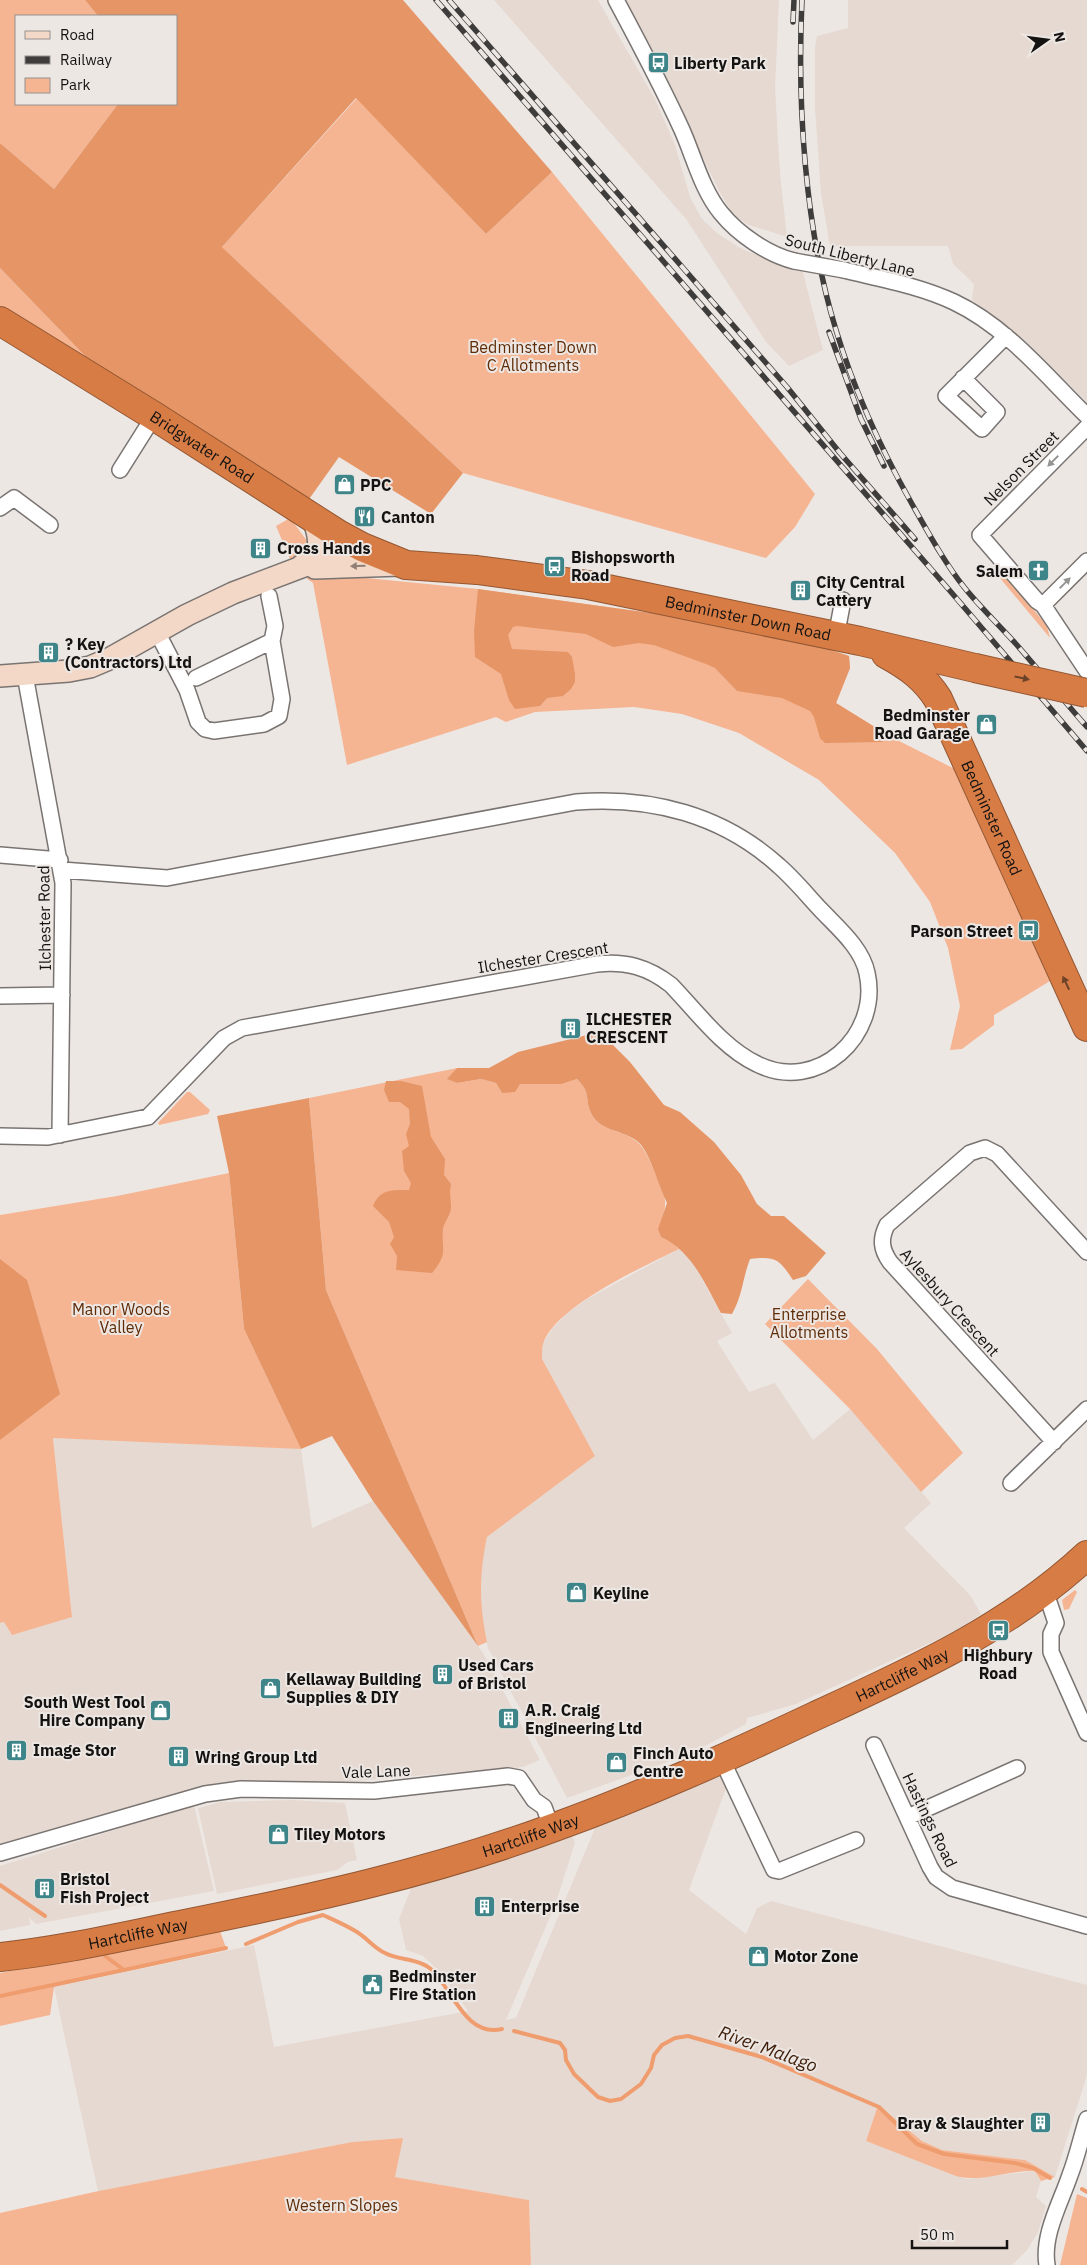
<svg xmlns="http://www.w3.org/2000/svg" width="1087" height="2265" viewBox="0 0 1087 2265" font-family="'IBM Plex Sans',sans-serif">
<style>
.built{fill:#e6d9d1}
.green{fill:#f5b592}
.forest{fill:#e59566}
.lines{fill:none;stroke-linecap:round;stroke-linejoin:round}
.stream{stroke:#ef9d6f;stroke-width:4}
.street-casing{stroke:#797471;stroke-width:18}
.secondary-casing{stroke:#797471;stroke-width:24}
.highway-casing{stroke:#935733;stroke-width:30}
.street{stroke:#fff;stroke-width:15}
.secondary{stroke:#f3d8c7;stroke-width:21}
.highway{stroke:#d77c45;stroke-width:28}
.rail-casing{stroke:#3f3d3b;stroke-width:5.5}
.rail{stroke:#ede7e4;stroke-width:4;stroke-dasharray:11;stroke-linecap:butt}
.street-bridge-casing{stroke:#797471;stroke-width:18;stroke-linecap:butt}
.highway-bridge-casing{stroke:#935733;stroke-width:30;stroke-linecap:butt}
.street-bridge{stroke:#fff;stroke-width:15}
.highway-bridge{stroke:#d77c45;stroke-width:28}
.oneway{fill:#959594}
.oneway2{fill:#8f7f75}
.oneway3{fill:#6c4228}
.labels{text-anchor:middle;stroke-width:4;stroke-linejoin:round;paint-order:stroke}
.poi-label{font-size:16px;font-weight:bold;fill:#141311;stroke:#ede7e4;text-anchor:start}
.street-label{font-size:16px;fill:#141311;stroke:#ede7e4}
.park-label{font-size:16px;fill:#5f2c07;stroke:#ede7e4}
.water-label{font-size:18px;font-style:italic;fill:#40200c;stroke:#ede7e4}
</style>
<rect width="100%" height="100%" fill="#ede7e4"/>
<path class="built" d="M494,0H598L655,99L675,145L690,197L702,219L717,233L740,248L784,267L802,269L823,350L789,366L766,342L686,219Z
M622,0H779L775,88L780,174L787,237L749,225L734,216L719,191L660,69Z
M848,0H1087V402L1022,338L976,304L972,299L974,284L953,264L948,246H830L821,193L815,108V46L817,36L848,28Z
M679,1249L691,1260L732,1333L717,1341L749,1392L775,1383L813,1440L850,1409L931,1503L904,1528L970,1595L981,1614L954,1632L796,1704L747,1718L746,1724L690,1754L567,1798L488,1648L481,1615L480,1570L487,1537L595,1456L541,1359L543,1343L553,1328L567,1313L587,1299Z
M53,1438L210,1443L301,1449L312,1528L373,1501L433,1580L483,1653L540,1760L523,1767L341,1782L232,1783L0,1846V1623L72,1616Z
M721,1776L726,1788L689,1890L746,1934L757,1908L771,1901L1087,1985V2075L1055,2177L1025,2160L942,2150L922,2141L884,2110L877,2108L866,2141L967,2179L1035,2171L1041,2181L1036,2197L1046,2206L1038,2232L1028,2249L1012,2265H531L529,2200L395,2177L402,2138L352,2142L98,2192L54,1987L254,1945L274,2047L468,2011L440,1972L423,1956L406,1950L399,1919L415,1878L572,1835L575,1843L555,1905L506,2020L516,2018L595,1828Z
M292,1800L345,1803L357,1860L348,1862L337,1870L217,1894L198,1808L221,1802Z
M194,1805L214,1891L36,1924L29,1917L30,1925L0,1931V1866Z"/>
<path class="green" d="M0,0H85L98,16H16V104H118L54,189L0,143Z
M357,98L486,234L552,172L815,494L795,527L766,558L463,473L222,247Z
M0,268L86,357L0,306Z
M290,518L308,542L302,554L290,559L276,526Z
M1004,573L1047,626L1050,638L999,577Z
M326,574L478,589L672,616L825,648L849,656L850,668L836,703L891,737L955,769L1050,981L994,1015V1025L962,1049L950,1050L960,1006L948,948L930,902L895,853L819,780L739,733L682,714L634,707L535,712L506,722L496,717L347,765L313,583L306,578Z
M457,1068L448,1079L457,1083L481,1079L496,1083L502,1093L520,1084H562L577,1079C592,1094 584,1098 591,1113C601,1134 629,1129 642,1147C650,1158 659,1183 664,1196C669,1211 656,1223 661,1237L670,1241L679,1249C645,1266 555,1306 543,1344C542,1348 542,1354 542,1359L595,1456L487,1537C479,1575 479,1604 487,1642L478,1646L326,1290L309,1098Z
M187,1092H190L210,1110L208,1114L159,1125L158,1123Z
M229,1173L244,1329L301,1449L53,1438L72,1617L12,1635L4,1622L0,1623V1215L117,1196Z
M808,1279L877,1349L963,1453L921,1492L850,1409L765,1324Z
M1075,1590L1077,1592L1069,1609L1064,1610L1062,1600Z
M219,1928L226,1948L54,1987L50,2015L0,2026V1973Z
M877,2108L884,2110L922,2141L942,2150L1025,2160L1055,2177L1041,2181L1035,2171C1008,2170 981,2183 956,2176L866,2141Z
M403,2138L395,2177L529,2200L531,2265H0V2213L94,2192L352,2142Z
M1077,2194L1087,2198V2265H1060Z"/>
<path class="forest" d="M85,0H403L552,172L486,234L356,98L222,247L463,473L431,514L339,457L307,502L86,357L0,268V143L54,189L118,104H176V16H98Z
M478,589L672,616L825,648L849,656L850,668L836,703L891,737L882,742L825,743L820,738L814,717L810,711L782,698L737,691L715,668L706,664L654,645L639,643L613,647L586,634L517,626L513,627L508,635L512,649L568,652L572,657L575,674V682L571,689L563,696L547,698L540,706L515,709L509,700L501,674L475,657L474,631Z
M587,1035H598L610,1042L630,1062L664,1105L680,1112L714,1142L741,1175L757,1204L771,1216H784L826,1253L806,1276L793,1280C779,1259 776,1256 750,1259C742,1280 743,1294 732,1314L721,1313C705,1284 692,1251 661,1237L658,1229L667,1203C659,1187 652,1160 642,1146C629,1129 601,1134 591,1113C584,1098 592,1094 577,1079L562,1084H520L515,1092L502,1093L496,1083L481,1079L457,1083L447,1079L457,1068H489L518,1052Z
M386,1081H401L422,1086L431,1137L445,1159L444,1175L451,1184C449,1193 451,1199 451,1207C451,1215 444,1222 443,1229C441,1250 449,1253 432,1273L396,1270L397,1256L390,1244L394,1237L389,1222L373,1206C380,1189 392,1190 409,1190L411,1183L404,1171L402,1151L409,1146L406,1134L410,1124L409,1109L400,1102H389L384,1090Z
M309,1098L326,1290L478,1646L373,1501L332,1436L301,1449L244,1329L229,1173L217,1116Z
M0,1259L27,1280L60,1394L0,1440Z"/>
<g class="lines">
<path class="stream" d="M0,1885L45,1916
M246,1944L298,1922L323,1915C334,1920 346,1925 357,1932C367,1938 374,1948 385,1953C400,1961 421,1958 434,1972C454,1994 467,2037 502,2029
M105,1956L124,1970L226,1948
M0,1996L124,1970
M514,2031L560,2043L565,2050L566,2060L574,2074L598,2097L610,2101L621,2099L641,2084L651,2068L654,2055L662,2045L675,2038L688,2036L762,2057L879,2107L917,2144L944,2154L1015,2163L1033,2168L1050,2178
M1082,2189L1087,2192"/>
<defs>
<path id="street" d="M616,0C639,43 662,86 682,130C694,157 702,190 721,213C738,234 767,254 794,261
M844,270C881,279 920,286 954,302C1007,327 1046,376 1087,416
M963,378L997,412L982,429L946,396L1006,336
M1087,427L980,535L1037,601L1043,605L1087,671
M120,470L154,416
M0,508L14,498L50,525
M1043,605L1087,561
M157,632L187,690L198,722L205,729L214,731L264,724L279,716L282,699L272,641L275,626L269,596
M836,637L843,600
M25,675L63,883L60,1135
M196,678L272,641
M0,855L60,860
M0,996L62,995
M0,1136L48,1137L148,1117L224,1038L242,1028L597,964C626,961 648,967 671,985C697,1012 723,1048 757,1064C817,1094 881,1036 867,973C862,948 838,928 821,910C807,895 794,879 779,866C723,815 651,796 576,802L167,878L62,870
M1054,1442L890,1262C881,1249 880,1239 887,1225L970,1153L985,1148L997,1154L1087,1252
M1011,1483L1087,1409
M1045,1590L1056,1623L1051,1634V1652L1087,1733
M874,1745L930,1867L936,1877L952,1888L1087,1926
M722,1760L774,1870L779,1871L856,1840
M908,1817L1017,1768
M0,1853L205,1794L241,1789L374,1791L508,1776L519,1778L534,1800L544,1807L552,1829
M1047,2265C1042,2235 1061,2202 1070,2175C1077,2157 1081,2138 1087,2119"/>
<path id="secondary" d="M301,566C323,552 321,541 313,518
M315,568L399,565
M0,676L69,671L90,667L109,659L187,615L233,593L341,552L362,547"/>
<g id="highway">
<path id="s1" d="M0,321L154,416L338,534L362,547L406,565L477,570L588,585L860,641L975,668"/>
<path id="s2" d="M886,654C908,666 925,678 938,699L1087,1027"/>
<path id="s3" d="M0,1957C60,1951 120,1937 180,1925C306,1900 434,1872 555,1827C644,1795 730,1756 815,1716C911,1672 1009,1628 1087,1555"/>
</g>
</defs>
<use href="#street" class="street-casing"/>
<use href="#secondary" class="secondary-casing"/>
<use href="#highway" class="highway-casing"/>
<use href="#street" class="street"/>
<use href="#secondary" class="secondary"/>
<use href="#highway" class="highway"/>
<defs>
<path id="rail" d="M436,0L951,592L1087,751
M449,0L787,387L840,453L915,539
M802,0C797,105 805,229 836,330C854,390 881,449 912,504C928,532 944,562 964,587C980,607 999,625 1016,644C1040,671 1063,700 1087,727
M793,22L794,0
M829,332L861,419L884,466"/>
</defs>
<use href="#rail" class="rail-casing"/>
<use href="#rail" class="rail"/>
<defs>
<path id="street-bridge" d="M794,261L844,270"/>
<path id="highway-bridge" d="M975,668L1087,693"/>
</defs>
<use href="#street-bridge" class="street-bridge-casing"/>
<use href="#highway-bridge" class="highway-bridge-casing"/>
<use href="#street-bridge" class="street-bridge"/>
<use href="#highway-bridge" class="highway-bridge"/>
</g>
<defs><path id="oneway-solid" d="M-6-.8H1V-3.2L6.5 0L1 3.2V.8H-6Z" transform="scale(1.25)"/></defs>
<g class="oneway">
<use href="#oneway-solid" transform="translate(1053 461) rotate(135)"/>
<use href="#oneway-solid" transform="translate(1065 583) rotate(-45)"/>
</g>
<use class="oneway2" href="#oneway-solid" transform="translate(358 566) rotate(178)"/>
<g class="oneway3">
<use href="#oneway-solid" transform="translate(1022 678) rotate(12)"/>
<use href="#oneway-solid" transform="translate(1066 983) rotate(-115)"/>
</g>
<defs>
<symbol id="bus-square" viewBox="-11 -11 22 22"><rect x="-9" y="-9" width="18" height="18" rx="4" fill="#3d8589" stroke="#ede7e4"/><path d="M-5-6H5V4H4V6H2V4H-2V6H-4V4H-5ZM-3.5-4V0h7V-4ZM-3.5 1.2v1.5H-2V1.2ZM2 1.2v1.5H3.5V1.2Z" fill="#fff"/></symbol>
<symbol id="shop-square" viewBox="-11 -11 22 22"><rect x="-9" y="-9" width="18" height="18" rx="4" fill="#3d8589" stroke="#ede7e4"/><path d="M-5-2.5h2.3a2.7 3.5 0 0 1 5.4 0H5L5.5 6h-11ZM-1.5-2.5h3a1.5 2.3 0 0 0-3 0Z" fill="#fff"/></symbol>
<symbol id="restaurant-square" viewBox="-11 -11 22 22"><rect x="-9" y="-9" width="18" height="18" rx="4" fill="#3d8589" stroke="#ede7e4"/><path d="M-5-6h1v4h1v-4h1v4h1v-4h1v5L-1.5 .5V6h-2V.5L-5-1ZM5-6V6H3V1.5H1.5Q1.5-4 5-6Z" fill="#fff"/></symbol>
<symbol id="building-square" viewBox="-11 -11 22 22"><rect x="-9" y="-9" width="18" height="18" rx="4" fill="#3d8589" stroke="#ede7e4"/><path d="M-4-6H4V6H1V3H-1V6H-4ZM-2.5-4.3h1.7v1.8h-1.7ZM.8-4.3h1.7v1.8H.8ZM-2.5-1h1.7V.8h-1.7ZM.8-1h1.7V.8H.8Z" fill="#fff"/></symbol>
<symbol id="church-square" viewBox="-11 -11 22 22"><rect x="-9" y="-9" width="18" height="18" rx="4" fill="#3d8589" stroke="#ede7e4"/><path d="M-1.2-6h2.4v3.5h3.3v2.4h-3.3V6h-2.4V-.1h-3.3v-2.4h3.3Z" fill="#fff"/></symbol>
<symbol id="civic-square" viewBox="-11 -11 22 22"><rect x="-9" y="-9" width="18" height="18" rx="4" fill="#3d8589" stroke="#ede7e4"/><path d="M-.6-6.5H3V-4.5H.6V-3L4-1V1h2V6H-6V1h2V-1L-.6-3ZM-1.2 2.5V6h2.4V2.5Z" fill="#fff"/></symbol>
</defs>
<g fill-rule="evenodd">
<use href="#bus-square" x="646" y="50" width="25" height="25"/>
<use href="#shop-square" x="332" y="472" width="25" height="25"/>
<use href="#restaurant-square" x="352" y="504" width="25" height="25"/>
<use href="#building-square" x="248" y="536" width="25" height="25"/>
<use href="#bus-square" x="542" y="554" width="25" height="25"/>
<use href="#church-square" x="1026" y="558" width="25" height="25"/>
<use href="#building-square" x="788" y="578" width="25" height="25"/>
<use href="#building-square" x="36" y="640" width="25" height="25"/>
<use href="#shop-square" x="974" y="712" width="25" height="25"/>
<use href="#bus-square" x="1016" y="918" width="25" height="25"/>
<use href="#building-square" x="558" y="1016" width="25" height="25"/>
<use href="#shop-square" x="564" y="1580" width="25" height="25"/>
<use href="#bus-square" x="986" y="1618" width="25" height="25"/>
<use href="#building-square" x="430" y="1662" width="25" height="25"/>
<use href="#shop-square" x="258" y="1676" width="25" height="25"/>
<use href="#shop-square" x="148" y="1698" width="25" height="25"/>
<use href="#building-square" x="496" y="1706" width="25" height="25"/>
<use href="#building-square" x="4" y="1738" width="25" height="25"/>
<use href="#building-square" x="166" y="1744" width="25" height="25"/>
<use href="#shop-square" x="604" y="1750" width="25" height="25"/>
<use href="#shop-square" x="266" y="1822" width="25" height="25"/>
<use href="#building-square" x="32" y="1876" width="25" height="25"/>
<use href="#building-square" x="472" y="1894" width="25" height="25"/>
<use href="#shop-square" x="746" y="1944" width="25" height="25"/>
<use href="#civic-square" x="360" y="1972" width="25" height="25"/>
<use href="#building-square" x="1028" y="2110" width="25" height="25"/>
</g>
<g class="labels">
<g class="poi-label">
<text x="674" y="69">Liberty Park</text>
<text x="360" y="491">PPC</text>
<text x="381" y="523">Canton</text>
<text x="277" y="554">Cross Hands</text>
<text x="571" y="563">Bishopsworth<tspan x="571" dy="18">Road</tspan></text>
<text x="1023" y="577" text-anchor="end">Salem</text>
<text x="816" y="588">City Central<tspan x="816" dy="18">Cattery</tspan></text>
<text x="65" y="650">? Key<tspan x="65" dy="18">(Contractors) Ltd</tspan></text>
<text x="970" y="721" text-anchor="end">Bedminster<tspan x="970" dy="18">Road Garage</tspan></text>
<text x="1013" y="937" text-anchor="end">Parson Street</text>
<text x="586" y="1025">ILCHESTER<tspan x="586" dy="18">CRESCENT</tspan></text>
<text x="593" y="1599">Keyline</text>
<text x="998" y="1661" text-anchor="middle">Highbury<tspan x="998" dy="18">Road</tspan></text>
<text x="458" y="1671">Used Cars<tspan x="458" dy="18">of Bristol</tspan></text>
<text x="286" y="1685">Kellaway Building<tspan x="286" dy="18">Supplies &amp; DIY</tspan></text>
<text x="145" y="1708" text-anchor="end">South West Tool<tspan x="145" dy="18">Hire Company</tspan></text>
<text x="525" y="1716">A.R. Craig<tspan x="525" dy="18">Engineering Ltd</tspan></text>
<text x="33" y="1756">Image Stor</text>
<text x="633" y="1759">Finch Auto<tspan x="633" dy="18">Centre</tspan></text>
<text x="195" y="1763">Wring Group Ltd</text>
<text x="294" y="1840">Tiley Motors</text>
<text x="60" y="1885">Bristol<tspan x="60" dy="18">Fish Project</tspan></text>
<text x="501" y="1912">Enterprise</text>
<text x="774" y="1962">Motor Zone</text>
<text x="389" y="1982">Bedminster<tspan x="389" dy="18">Fire Station</tspan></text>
<text x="1024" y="2129" text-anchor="end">Bray &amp; Slaughter</text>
</g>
<g class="street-label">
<text transform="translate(850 255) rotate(14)" y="6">South Liberty Lane</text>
<text dy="6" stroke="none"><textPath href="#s1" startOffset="238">Bridgwater Road</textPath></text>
<text transform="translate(1021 468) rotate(-45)" y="6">Nelson Street</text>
<text dy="6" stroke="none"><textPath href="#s1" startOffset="821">Bedminster Down Road</textPath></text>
<text dy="6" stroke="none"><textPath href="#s2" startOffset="200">Bedminster Road</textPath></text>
<text transform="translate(44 918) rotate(-91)" y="6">Ilchester Road</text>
<text transform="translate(543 957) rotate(-9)" y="6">Ilchester Crescent</text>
<text transform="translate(950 1302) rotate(48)" y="6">Aylesbury Crescent</text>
<text dy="6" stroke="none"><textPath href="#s3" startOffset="950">Hartcliffe Way</textPath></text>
<text transform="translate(376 1771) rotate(-2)" y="6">Vale Lane</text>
<text transform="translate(930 1820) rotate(64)" y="6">Hastings Road</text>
<text dy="6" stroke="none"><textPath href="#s3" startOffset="545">Hartcliffe Way</textPath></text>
<text dy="6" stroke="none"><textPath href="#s3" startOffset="140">Hartcliffe Way</textPath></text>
</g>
<g class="park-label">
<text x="533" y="353">Bedminster Down<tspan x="533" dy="18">C Allotments</tspan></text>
<text x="121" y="1315">Manor Woods<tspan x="121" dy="18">Valley</tspan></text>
<text x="809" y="1320">Enterprise<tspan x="809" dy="18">Allotments</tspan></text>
<text x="342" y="2211">Western Slopes</text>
</g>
<g class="water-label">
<text transform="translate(768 2049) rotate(20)" y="6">River Malago</text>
</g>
</g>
<rect x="15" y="15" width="162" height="90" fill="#ede7e4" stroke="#969290"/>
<rect x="25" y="31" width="25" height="8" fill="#f3d8c7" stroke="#969290"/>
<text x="60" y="40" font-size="15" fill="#141311">Road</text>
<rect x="25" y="56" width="25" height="8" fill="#3f3d3b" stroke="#969290"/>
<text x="60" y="65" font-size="15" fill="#141311">Railway</text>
<rect x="25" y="78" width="25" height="15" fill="#f5b592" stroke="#969290"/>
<text x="60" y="90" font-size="15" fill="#141311">Park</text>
<g transform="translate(1047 40) rotate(76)" stroke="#ede7e4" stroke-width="4" paint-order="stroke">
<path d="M0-4L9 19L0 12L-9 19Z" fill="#141311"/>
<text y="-8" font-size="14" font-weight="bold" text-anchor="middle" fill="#141311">N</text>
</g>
<path d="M912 2240v8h95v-8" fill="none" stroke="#141311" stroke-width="2.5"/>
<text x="920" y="2240" font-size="15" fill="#141311" stroke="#ede7e4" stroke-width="4" paint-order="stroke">50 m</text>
</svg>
